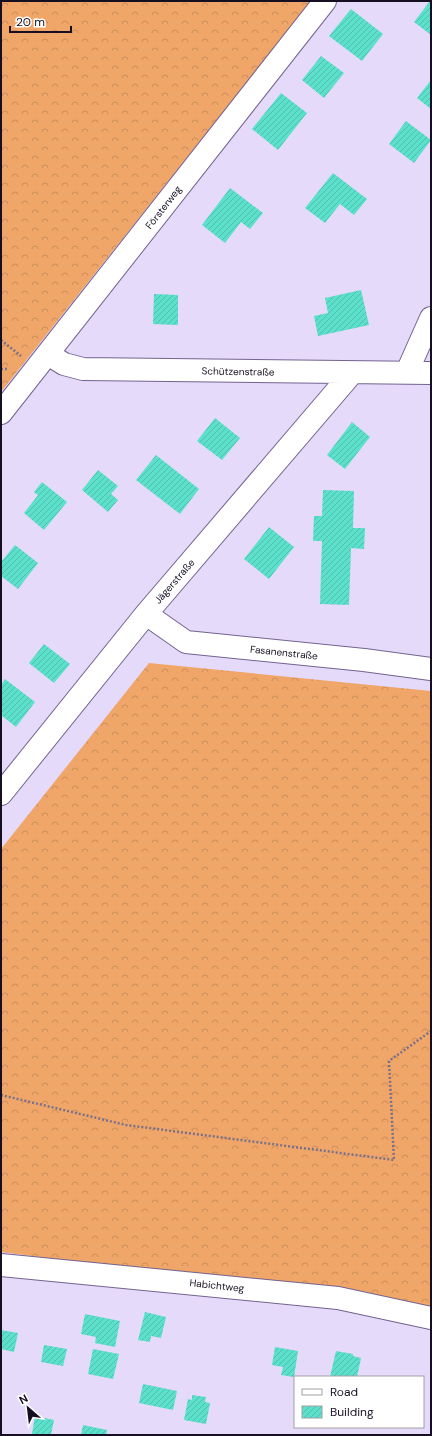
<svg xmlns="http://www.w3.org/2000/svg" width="432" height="1436" viewBox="0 0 432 1436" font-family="'DM Sans',sans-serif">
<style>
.forest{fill:url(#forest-crowns)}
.building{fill:url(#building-hatch)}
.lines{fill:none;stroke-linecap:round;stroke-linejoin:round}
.street-casing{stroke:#736390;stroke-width:24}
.path{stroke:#7a7189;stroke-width:2.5;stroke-dasharray:2 2;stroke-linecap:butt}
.street{stroke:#fff;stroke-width:22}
.labels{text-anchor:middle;stroke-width:3.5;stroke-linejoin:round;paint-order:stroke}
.street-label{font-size:10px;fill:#160f21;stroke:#fff}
</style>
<defs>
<pattern id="forest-crowns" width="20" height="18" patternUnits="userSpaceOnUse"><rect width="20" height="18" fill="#efa668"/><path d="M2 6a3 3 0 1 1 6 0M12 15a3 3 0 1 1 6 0" fill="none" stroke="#cc8e5a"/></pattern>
<pattern id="building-hatch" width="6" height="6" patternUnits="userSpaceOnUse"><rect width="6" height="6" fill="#5ce0cb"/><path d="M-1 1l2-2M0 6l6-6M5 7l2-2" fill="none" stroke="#4fbfae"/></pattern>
</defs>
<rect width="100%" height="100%" fill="#e5daf9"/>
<path class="forest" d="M1,1H311L1,392Z
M149,663L431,691V1312L338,1295L1,1252V849Z"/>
<path class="building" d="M430,1H431V35L414,22Z
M351,9L383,34L362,61L329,36Z
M321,56L344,73L324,98L302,80Z
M431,80V109L417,98Z
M281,93L307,113L278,150L252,129Z
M406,121L431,140L414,163L389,144Z
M333,173L367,199L354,215L340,204L325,223L305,208Z
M230,188L263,213L250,229L241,222L225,243L202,225Z
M361,290L369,325L318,336L314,316L328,313L325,298Z
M154,294L178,295V325L153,324Z
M215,418L240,438L222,460L197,441Z
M352,422L370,437L345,469L327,455Z
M156,455L199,489L180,514L136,480Z
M98,470L118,486L111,494L118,500L108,512L82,490Z
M42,482L67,502L44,530L24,513L38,495L34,492Z
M323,490L354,491L353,528H365L364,549L351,548L349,605L320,604L322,541H313L314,516H322Z
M269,527L294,547L269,579L244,559Z
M15,545L38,563L18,589L1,576V562Z
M44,644L70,664L54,683L29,663Z
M5,679L35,702L16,727L1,715V685Z
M145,1312L166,1317L161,1338L151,1336L150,1342L138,1340Z
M85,1314L120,1321L115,1347L95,1343L96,1337L81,1334Z
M1,1330L18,1333L14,1352L1,1349Z
M44,1345L67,1349L63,1366L41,1362Z
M275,1347L298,1351L294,1377L281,1375L283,1367L272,1365Z
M93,1349L119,1354L113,1379L88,1374Z
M336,1351L353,1354V1356L361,1358L357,1377H330Z
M143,1384L177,1391L173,1410L139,1403Z
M192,1395L206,1397L205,1402L210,1403L206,1424L184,1420L188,1399L192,1400Z
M35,1416L54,1420L51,1435L32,1434Z
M83,1425L107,1430L106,1435H81Z"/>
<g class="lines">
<defs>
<path id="street" d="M48,354L64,364L83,369L431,373
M407,372L431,318
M1,413L325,1
M146,614L186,642L364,660L431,669
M1,794L146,614L352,373
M1,1265L338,1298L431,1318"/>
</defs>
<use href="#street" class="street-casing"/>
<path class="path" d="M1,340L21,356
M1,369H8
M1,1095L126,1125L394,1160L389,1061L431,1031"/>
<use href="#street" class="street"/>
</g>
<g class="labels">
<g class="street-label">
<text transform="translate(163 207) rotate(-52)" y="4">Försterweg</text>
<text transform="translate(238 371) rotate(1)" y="4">Schützenstraße</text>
<text transform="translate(174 581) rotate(-49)" y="4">Jägerstraße</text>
<text transform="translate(284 652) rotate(6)" y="4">Fasanenstraße</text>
<text transform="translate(217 1285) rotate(6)" y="4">Habichtweg</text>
</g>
</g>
<rect width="432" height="1436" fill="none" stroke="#160f21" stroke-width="4"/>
<rect x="294" y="1376" width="130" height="52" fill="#ffffff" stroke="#a29fa6"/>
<rect x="302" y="1389" width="20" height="6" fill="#ffffff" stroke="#a29fa6"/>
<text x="330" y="1396" font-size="12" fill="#160f21">Road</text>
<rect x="302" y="1406" width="20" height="12" fill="url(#building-hatch)" stroke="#a29fa6"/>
<text x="330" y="1416" font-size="12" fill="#160f21">Building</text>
<g transform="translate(28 1408) rotate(332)" stroke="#ffffff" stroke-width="3" paint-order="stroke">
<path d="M0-3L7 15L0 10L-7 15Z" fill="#160f21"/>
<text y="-6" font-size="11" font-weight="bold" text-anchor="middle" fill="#160f21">N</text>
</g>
<path d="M10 26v6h61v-6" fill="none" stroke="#160f21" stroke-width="2"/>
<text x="16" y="26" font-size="12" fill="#160f21" stroke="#ffffff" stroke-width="3" paint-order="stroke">20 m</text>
</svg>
